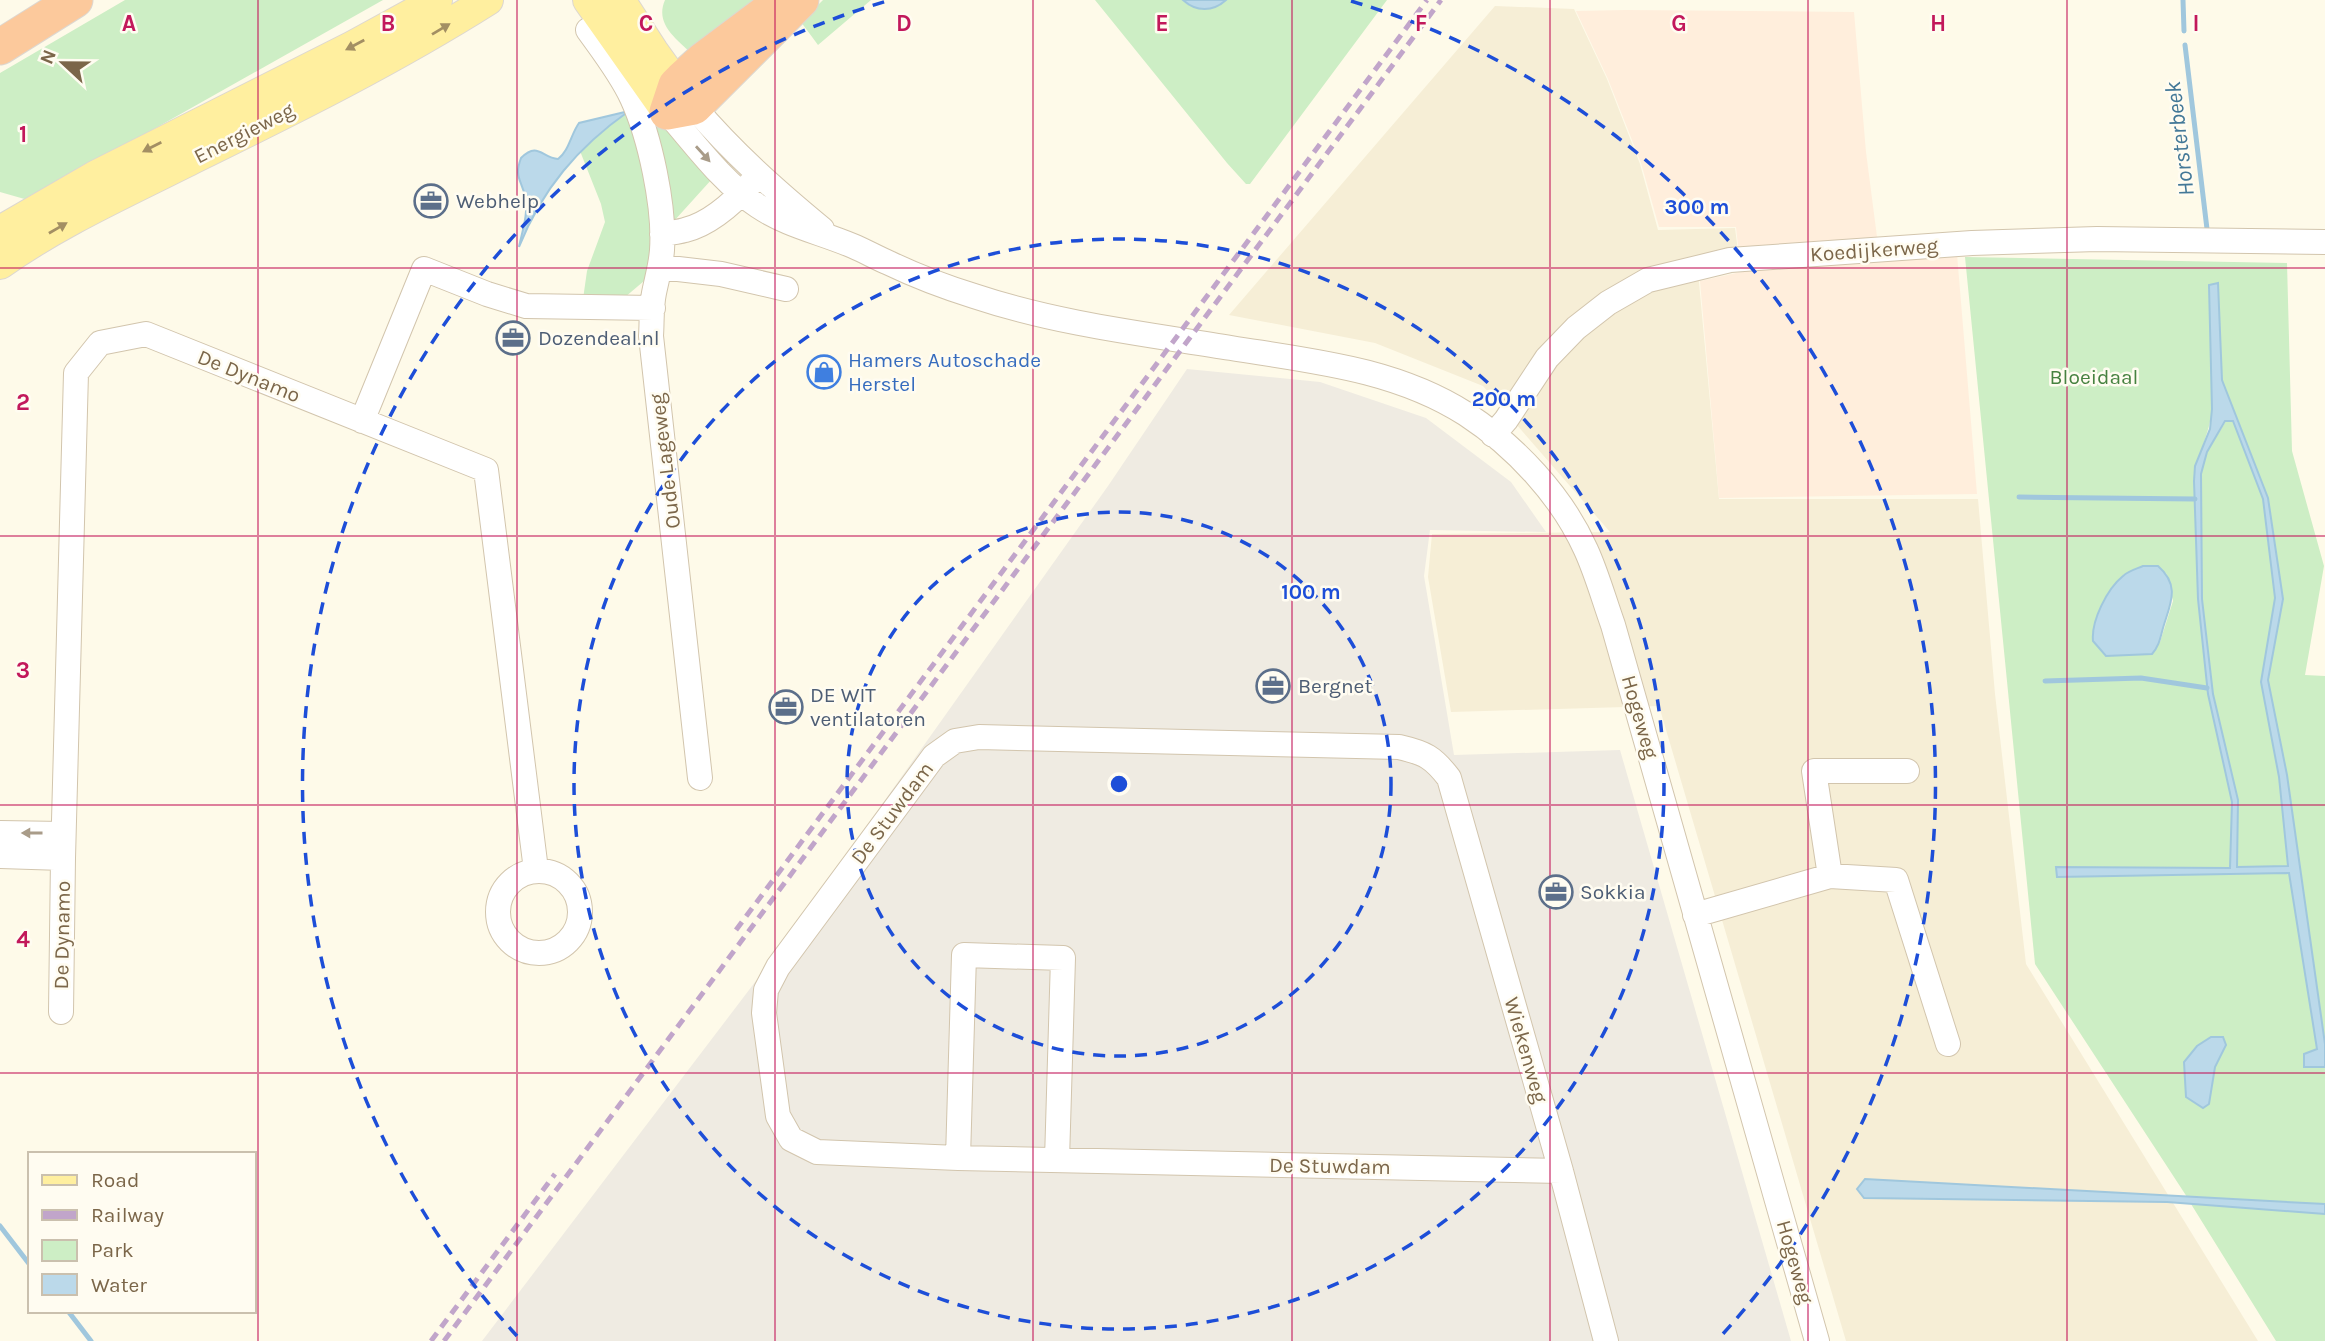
<svg xmlns="http://www.w3.org/2000/svg" width="2325" height="1341" viewBox="0 0 2325 1341" font-family="Karla,sans-serif">
<style>
.residential{fill:#f6eed6}
.commercial{fill:#ffeedc}
.industrial{fill:#efebe2}
.green{fill:#cdeec5;fill-rule:evenodd}
.water{fill:#bbd9ea;stroke:#a0c7dd;stroke-width:2;fill-rule:evenodd}
.lines{fill:none;stroke-linecap:round;stroke-linejoin:round}
.stream{stroke:#a0c7dd;stroke-width:5}
.minor-casing{stroke:#d2c5ad;stroke-width:26}
.major-casing{stroke:#ddd7d0;stroke-width:32}
.highway-casing{stroke:#ddd7d0;stroke-width:37}
.minor{stroke:#fff;stroke-width:24}
.major{stroke:#ffef9f;stroke-width:30}
.highway{stroke:#fcc99c;stroke-width:35}
.rail{stroke:#c1a5ca;stroke-width:5;stroke-dasharray:10 7;stroke-linecap:butt}
.oneway{fill:#a38f63}
.oneway2{fill:#a99c89}
.grid{fill:none;stroke:#c2185b;stroke-width:2;stroke-opacity:0.55}
.ring{fill:none;stroke:#1d4ed8;stroke-width:3.5;stroke-dasharray:12 9}
.labels{text-anchor:middle;stroke-width:5;stroke-linejoin:round;paint-order:stroke}
.street-label{font-size:21px;fill:#7b6649;stroke:#fffcf1}
.service-label{font-size:21px;fill:#4e5e75;stroke:#fffcf1;text-anchor:start}
.shop-label{font-size:21px;fill:#366cbe;stroke:#fffcf1;text-anchor:start}
.park-label{font-size:21px;fill:#468240;stroke:#fffcf1}
.water-label{font-size:23px;font-style:italic;fill:#437897;stroke:#fffcf1}
.grid-label{font-size:23px;text-anchor:middle;font-weight:bold;fill:#c2185b;stroke:#fffcf1;stroke-width:5;stroke-linejoin:round;paint-order:stroke}
.centre{fill:#1d4ed8;stroke:#fffcf1;stroke-width:3.5}
.ring-label{font-size:21px;text-anchor:middle;font-weight:bold;fill:#1d4ed8;stroke:#fffcf1;stroke-width:5;stroke-linejoin:round;paint-order:stroke}
</style>
<rect width="100%" height="100%" fill="#fefae9"/>
<path class="residential" d="M1495,6L1574,9L1607,79L1640,164L1658,230L1735,228L1738,251L1697,261L1719,499H1978L1995,694L2026,964L2258,1341H1846L1659,706L1451,712L1428,577L1432,534L1610,532L1483,386L1375,343L1229,315Z"/>
<path class="commercial" d="M1626,10L1854,12L1866,152L1880,260L1957,254L1977,494L1719,498L1700,281L1741,272L1736,227H1659L1641,163L1608,79L1576,11Z"/>
<path class="industrial" d="M1187,369L1320,382L1426,418L1511,482L1546,532L1430,530L1424,576L1454,755L1620,750L1791,1341H482L765,969L1108,486Z"/>
<path class="green" d="M125,0H383L28,200L0,192V73Z
M665,0H770L694,56C678,40 654,25 665,0Z
M823,0H871L818,45L801,22Z
M1095,0H1183L1188,5L1219,6L1226,0H1387L1250,184H1246L1227,163Z
M629,111L652,212L650,258L644,281L618,303L583,299L587,271L605,222L601,204L580,151L600,132Z
M661,115L712,179L674,221L654,125Z
M1965,257L2287,263L2292,451L2324,566L2305,675L2325,676V1044L2287,775L2268,680L2283,598L2268,498L2222,380L2218,283L2209,286L2212,409C2210,435 2196,455 2194,481L2198,599L2208,694L2232,802L2230,868H2056L2057,877L2289,872L2317,1050L2304,1067H2325V1204L2187,1197L2035,964ZM2166,573L2173,601L2160,642L2152,654L2092,635L2107,597L2124,574ZM2211,1037H2222L2226,1045L2215,1067L2197,1046Z
M2233,420L2263,499L2275,598L2261,682L2279,777L2288,866L2237,868L2238,800L2213,694L2202,599L2201,474L2207,452L2226,421Z
M2191,1204L2325,1214V1341H2276Z"/>
<path class="water" d="M1183,0H1226C1213,12 1196,12 1183,0Z
M629,111C578,147 542,189 519,247C522,232 529,212 525,196C521,179 514,177 521,158C538,141 542,158 558,159C569,151 571,134 579,123Z
M2218,283L2222,380L2268,498L2283,599L2268,680L2287,775L2325,1044V1067H2304V1054L2317,1049L2289,873L2057,877L2056,867L2230,868L2232,802L2208,694L2198,599L2194,481L2195,466L2210,429L2212,409L2209,285ZM2225,421H2233L2263,499L2275,598L2261,682L2279,777L2288,866L2237,867L2238,800L2213,694L2202,599L2201,474L2207,452Z
M2143,566H2158C2181,586 2170,604 2163,628C2160,639 2159,646 2152,654L2106,656L2093,641C2091,621 2107,589 2123,576C2128,571 2136,569 2143,566Z
M2211,1037H2223L2226,1045L2215,1067L2209,1104L2203,1108L2186,1097L2184,1062L2197,1046Z
M1865,1179L2325,1204V1214L2167,1202L1864,1198L1857,1189Z"/>
<g class="lines">
<path class="stream" d="M2183,0L2184,31
M2185,45L2207,229
M2019,497L2195,499
M2045,681L2141,678L2207,688
M0,1226L30,1265
M68,1311L91,1341"/>
<defs>
<path id="minor" d="M588,30C603,51 621,74 632,98C650,137 665,207 662,250C661,265 657,278 654,293C651,307 652,322 651,336L700,778
M694,107C733,153 776,191 822,229
M667,112C695,144 723,183 758,206C788,226 820,232 853,246C865,251 877,258 889,263C916,276 945,287 974,296C1058,324 1145,334 1231,348C1312,361 1396,369 1466,414C1515,446 1562,496 1586,550C1597,574 1604,600 1613,625L1817,1341
M662,234C670,233 678,232 685,230C710,224 736,200 753,181
M661,267L721,274L786,289
M362,421L424,269L487,294L526,306L653,308
M1493,435L1506,420L1547,358L1576,328L1608,303L1648,280L1730,260L1972,243L2097,239L2325,242
M0,833L63,834
M0,856L63,858
M498 912a41 41 0 1 1 82 0a41 41 0 1 1-82 0Z
M1830,876L1814,771H1907
M1695,915L1830,876L1896,880L1948,1044
M61,1012L63,858L76,373L100,343L146,334L486,470L536,870
M958,1158L964,955L1063,958L1057,1160
M1561,1171L958,1158L817,1152L791,1139L778,1116L764,1013L766,990L778,967L934,756L955,741L979,737L1399,747C1425,753 1433,757 1449,778L1561,1171L1606,1341"/>
<path id="major" d="M588,0L667,112
M620,0L653,51L689,101
M0,231L95,176L353,46L437,0
M0,264C59,222 127,192 192,159C292,110 393,60 488,0"/>
<path id="highway" d="M783,0L703,60L682,79L676,85L667,112L694,107L801,0
M0,47L75,0"/>
</defs>
<use href="#minor" class="minor-casing"/>
<use href="#major" class="major-casing"/>
<use href="#highway" class="highway-casing"/>
<use href="#minor" class="minor"/>
<use href="#major" class="major"/>
<use href="#highway" class="highway"/>
<path class="rail" d="M736,930L1427,0
M431,1341L555,1174
M444,1341L1441,0"/>
</g>
<defs><path id="oneway-solid" d="M-6-.8H1V-3.2L6.5 0L1 3.2V.8H-6Z" transform="scale(1.75)"/></defs>
<g class="oneway">
<use href="#oneway-solid" transform="translate(441 29) rotate(-31)"/>
<use href="#oneway-solid" transform="translate(355 45) rotate(152)"/>
<use href="#oneway-solid" transform="translate(152 147) rotate(153)"/>
<use href="#oneway-solid" transform="translate(58 228) rotate(-30)"/>
</g>
<g class="oneway2">
<use href="#oneway-solid" transform="translate(703 154) rotate(48)"/>
<use href="#oneway-solid" transform="translate(32 833) rotate(-180)"/>
</g>
<path class="grid" d="M258,0V1341M517,0V1341M775,0V1341M1033,0V1341M1292,0V1341M1550,0V1341M1808,0V1341M2067,0V1341M0,268H2325M0,536H2325M0,805H2325M0,1073H2325"/>
<g class="ring">
<circle cx="1119" cy="784" r="272"/>
<circle cx="1119" cy="784" r="545"/>
<path d="M517 1336A817 817 0 0 1 887 1M1351 1A817 817 0 0 1 1721 1336"/>
</g>
<defs>
<symbol id="office-ring" viewBox="-11 -11 22 22"><circle r="9.5" fill="#fffcf1" stroke="#5c6f8a" stroke-width="1.5"/><path d="M-6-3h4V-5.5h4V-3h4V5H-6ZM-1-4.5V-3h2v-1.5ZM-6 0V1H6V0Z" fill="#5c6f8a"/></symbol>
<symbol id="shop-ring" viewBox="-11 -11 22 22"><circle r="9.5" fill="#fffcf1" stroke="#3f7fe0" stroke-width="1.5"/><path d="M-5-2.5h2.3a2.7 3.5 0 0 1 5.4 0H5L5.5 6h-11ZM-1.5-2.5h3a1.5 2.3 0 0 0-3 0Z" fill="#3f7fe0"/></symbol>
</defs>
<g fill-rule="evenodd">
<use href="#office-ring" x="412" y="182" width="38" height="38"/>
<use href="#office-ring" x="494" y="319" width="38" height="38"/>
<use href="#shop-ring" x="805" y="353" width="38" height="38"/>
<use href="#office-ring" x="1254" y="667" width="38" height="38"/>
<use href="#office-ring" x="767" y="688" width="38" height="38"/>
<use href="#office-ring" x="1537" y="873" width="38" height="38"/>
</g>
<g class="labels">
<g class="street-label">
<text transform="translate(244 133) rotate(-27)" y="7">Energieweg</text>
<text transform="translate(1874 250) rotate(-4)" y="7">Koedijkerweg</text>
<text transform="translate(249 376) rotate(22)" y="7">De Dynamo</text>
<text transform="translate(665 461) rotate(-97)" y="7">Oude Lageweg</text>
<text transform="translate(1640 717) rotate(74)" y="7">Hogeweg</text>
<text transform="translate(892 813) rotate(-53)" y="7">De Stuwdam</text>
<text transform="translate(62 935) rotate(-89)" y="7">De Dynamo</text>
<text transform="translate(1526 1050) rotate(74)" y="7">Wiekenweg</text>
<text transform="translate(1330 1166) rotate(1)" y="7">De Stuwdam</text>
<text transform="translate(1795 1262) rotate(74)" y="7">Hogeweg</text>
</g>
<g class="service-label">
<text x="456" y="208">Webhelp</text>
<text x="538" y="345">Dozendeal.nl</text>
<text x="1298" y="693">Bergnet</text>
<text x="810" y="702">DE WIT<tspan x="810" dy="24">ventilatoren</tspan></text>
<text x="1580" y="899">Sokkia</text>
</g>
<g class="shop-label">
<text x="848" y="367">Hamers Autoschade<tspan x="848" dy="24">Herstel</tspan></text>
</g>
<g class="park-label">
<text x="2094" y="384">Bloeidaal</text>
</g>
<g class="water-label">
<text transform="translate(2179 139) rotate(-97)" y="8">Horsterbeek</text>
</g>
</g>
<g class="grid-label">
<text x="129" y="31">A</text>
<text x="388" y="31">B</text>
<text x="646" y="31">C</text>
<text x="904" y="31">D</text>
<text x="1162" y="31">E</text>
<text x="1421" y="31">F</text>
<text x="1679" y="31">G</text>
<text x="1938" y="31">H</text>
<text x="2196" y="31">I</text>
<text x="23" y="142">1</text>
<text x="23" y="410">2</text>
<text x="23" y="678">3</text>
<text x="23" y="947">4</text>
</g>
<circle cx="1119" cy="784" r="10" class="centre"/>
<g class="ring-label">
<text x="1697" y="214">300 m</text>
<text x="1504" y="406">200 m</text>
<text x="1311" y="599">100 m</text>
</g>
<rect x="28" y="1152" width="228" height="161" fill="#fffcf1" stroke="#cac0ae" stroke-width="2"/>
<rect x="42" y="1175" width="35" height="10" fill="#ffef9f" stroke="#cac0ae" stroke-width="2"/>
<text x="91" y="1187" font-size="21" fill="#7b6649">Road</text>
<rect x="42" y="1210" width="35" height="10" fill="#c1a5ca" stroke="#cac0ae" stroke-width="2"/>
<text x="91" y="1222" font-size="21" fill="#7b6649">Railway</text>
<rect x="42" y="1240" width="35" height="21" fill="#cdeec5" stroke="#cac0ae" stroke-width="2"/>
<text x="91" y="1257" font-size="21" fill="#7b6649">Park</text>
<rect x="42" y="1274" width="35" height="21" fill="#bbd9ea" stroke="#cac0ae" stroke-width="2"/>
<text x="91" y="1292" font-size="21" fill="#7b6649">Water</text>
<g transform="translate(63 63) rotate(292)" stroke="#fffcf1" stroke-width="5" paint-order="stroke">
<path d="M0-5L12 26L0 18L-12 26Z" fill="#7b6649"/>
<text y="-10" font-size="19" font-weight="bold" text-anchor="middle" fill="#7b6649">N</text>
</g>
</svg>
